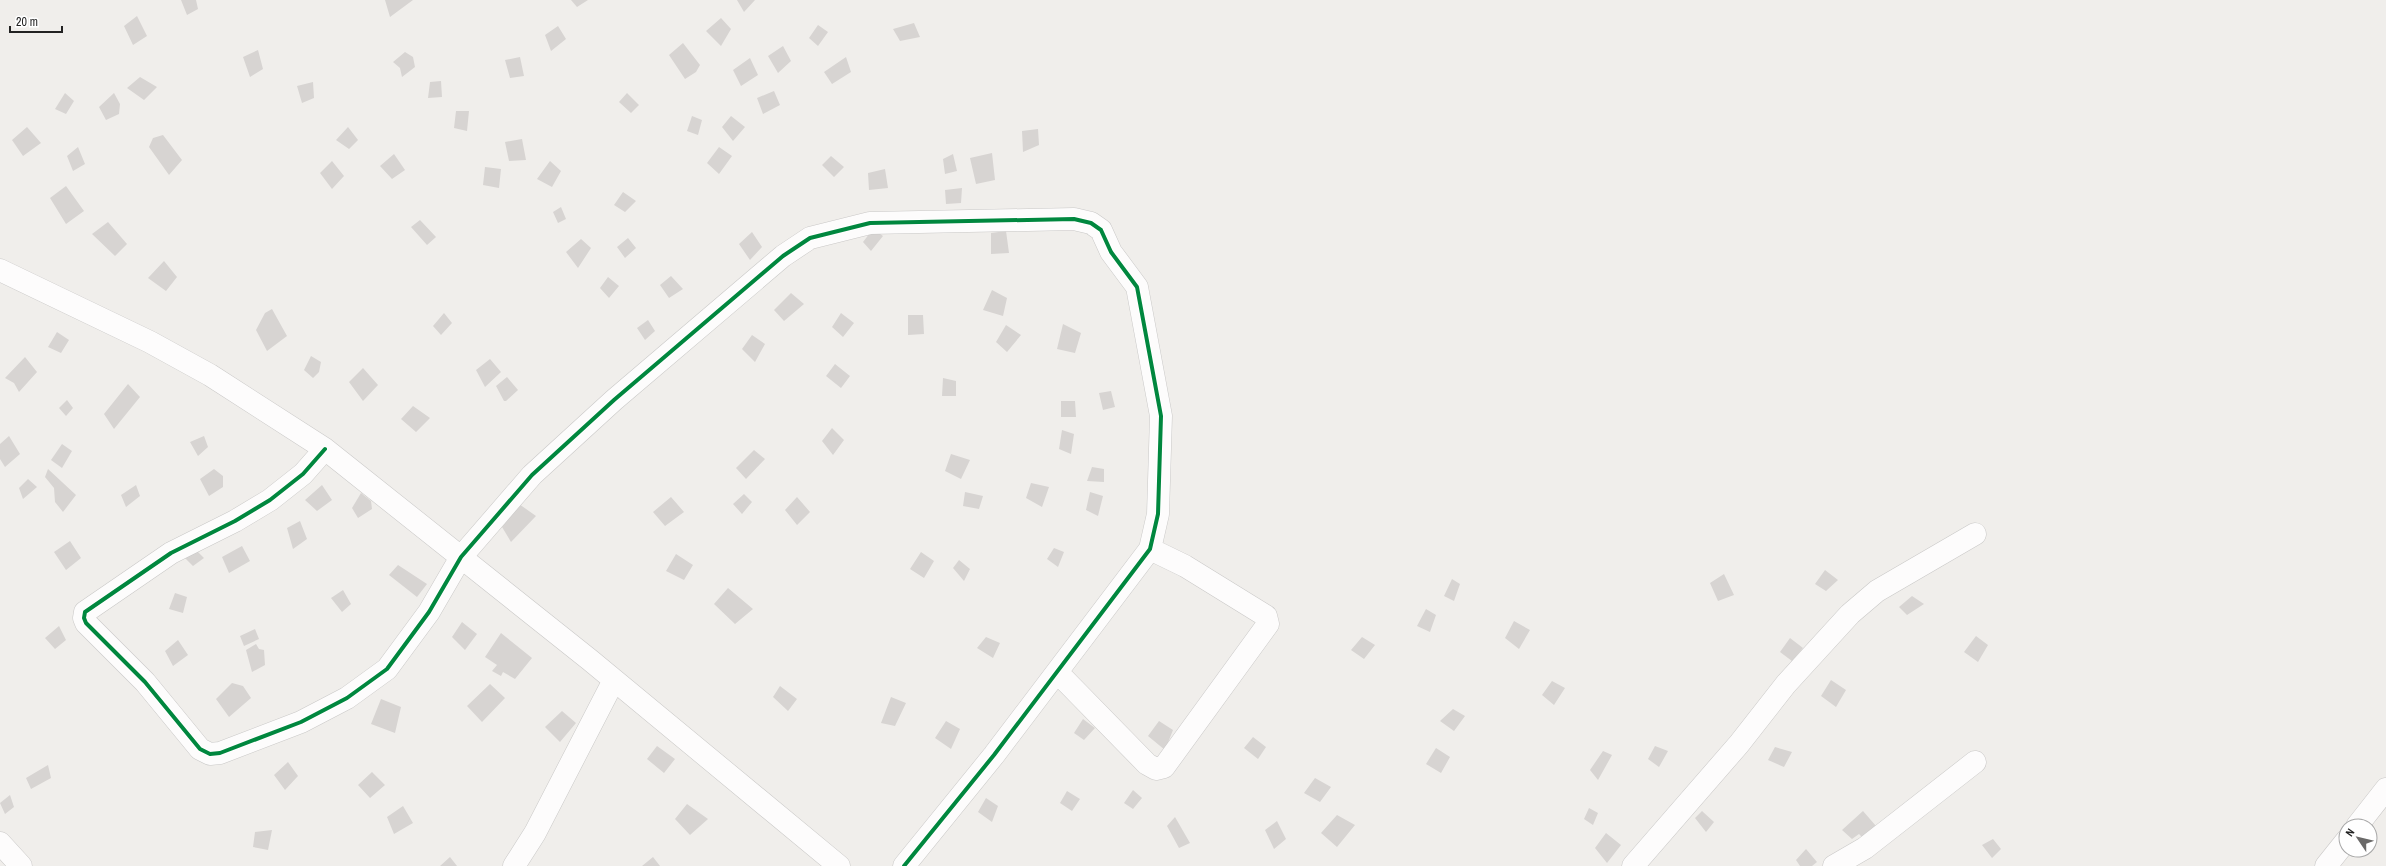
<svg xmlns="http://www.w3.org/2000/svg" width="2386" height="866" viewBox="0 0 2386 866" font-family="'Archivo Narrow',sans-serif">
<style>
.building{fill:#d7d4d2}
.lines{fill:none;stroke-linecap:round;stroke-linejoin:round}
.minor-casing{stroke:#c9c8c7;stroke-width:23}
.minor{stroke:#fdfcfc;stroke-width:22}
.cycleway-casing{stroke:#fff;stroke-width:6}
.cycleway{stroke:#00873e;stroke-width:4}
</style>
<rect width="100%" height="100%" fill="#f0eeeb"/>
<path class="building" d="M181,0H196L198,9L187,15Z
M385,0H413L390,17Z
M571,0H588L577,7Z
M737,0H755L744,12Z
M137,16L147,36L133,45L124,26Z
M721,18L731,29L721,46L706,31Z
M914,23L920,37L900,41L893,29Z
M818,25L828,32L818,46L809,38Z
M558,26L566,39L551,51L545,35Z
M683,43L700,65L696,72L685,79L669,55Z
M783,46L791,61L778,73L768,56Z
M258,50L263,69L250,77L243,57Z
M405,52L413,57L415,67L402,77L400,68L393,62Z
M520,57L524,76L510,78L505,60Z
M846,57L851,72L832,84L824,72Z
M750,58L758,75L741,86L733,70Z
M140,77L157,87L144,100L127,88Z
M441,81L442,97L428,98L430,82Z
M313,82L314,98L302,103L297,86Z
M774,91L780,105L763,114L757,98Z
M65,93L74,101L66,114L55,109Z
M114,93L120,104L119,114L106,120L99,107Z
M627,93L639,105L631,113L619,102Z
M456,111H469L467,131L454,128Z
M692,116L702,120L698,135L687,131Z
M731,116L745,127L733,141L722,127Z
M27,127L41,143L23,156L12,140Z
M348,127L358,140L349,149L336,140Z
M1038,129L1039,145L1023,152L1022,131Z
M163,135L182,160L169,175L149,147L153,138Z
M522,139L526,160L509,161L505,142Z
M78,147L85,164L73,171L67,156Z
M719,147L732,156L719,174L707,163Z
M992,153L995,180L976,184L970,158Z
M394,154L405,170L392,179L380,166Z
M953,154L957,171L945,174L943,159Z
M831,156L844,167L834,177L822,165Z
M332,161L344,176L332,189L320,173Z
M550,161L561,171L552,187L537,179Z
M485,167L501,169L499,188L483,185Z
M885,169L888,188L869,190L868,173Z
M66,186L84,211L66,224L50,198Z
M962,188L961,203L946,204L945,190Z
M623,192L636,201L625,212L614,205Z
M561,207L566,219L558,223L553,212Z
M420,220L436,237L427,245L411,227Z
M108,222L127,244L115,256L92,234Z
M873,229L883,236L871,251L863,242Z
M1006,231L1009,253L991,254V233Z
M752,232L762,247L750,260L739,244Z
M628,238L636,248L625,258L617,247Z
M581,239L591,248L578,268L566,252Z
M164,261L177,277L166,291L148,278Z
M671,276L683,289L669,298L660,285Z
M608,277L619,286L609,298L600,288Z
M992,290L1007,298L1003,316L983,310Z
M791,293L804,304L784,321L774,310Z
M272,309L287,336L267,351L256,330L265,313Z
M444,313L452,323L441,335L433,326Z
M841,313L854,323L843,337L832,327Z
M908,315H923L924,334L908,335Z
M648,320L655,331L645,340L637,328Z
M1063,324L1081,333L1075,353L1057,349Z
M1006,325L1021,335L1007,352L996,342Z
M57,332L69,340L61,353L48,347Z
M752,335L765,344L755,362L742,349Z
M311,356L321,362L319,372L313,378L304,370Z
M25,357L37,372L19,392L14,383L5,378Z
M490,359L501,372L485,387L476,370Z
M835,364L850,376L841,388L826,376Z
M363,368L378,385L363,401L349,382Z
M507,377L518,390L506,401H504L496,386Z
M943,378L956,381V396H942Z
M128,384L140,397L114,429L104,414Z
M1111,391L1115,407L1103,410L1099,393Z
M67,400L73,408L66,416L59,408Z
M1061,401H1075L1076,417H1061Z
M413,406L430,418L416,432L401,419Z
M832,428L844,440L833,455L822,441Z
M1062,430L1074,434L1071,454L1059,449Z
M9,436L20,454L5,467L0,459V444Z
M204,436L208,447L198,456L190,442Z
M62,444L72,451L62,468L51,460Z
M754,450L765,459L746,479L736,468Z
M951,454L970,460L961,479L945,471Z
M1092,467L1104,469V482L1087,481Z
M48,469L76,495L63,512L55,502L54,488L45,477Z
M214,469L223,476V487L209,496L200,479Z
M28,479L37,487L23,499L19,488Z
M1031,483L1049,487L1042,507L1026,498Z
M136,485L140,496L126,507L121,495Z
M322,485L332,500L317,511L305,500Z
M965,492L983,496L979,509L963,506Z
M1090,492L1103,496L1098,516L1086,510Z
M361,493L371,501L372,509L358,518L352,508Z
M744,494L752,502L742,514L733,504Z
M671,497L684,512L665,526L653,512Z
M797,497L810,512L797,525L785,510Z
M519,504L536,516L511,542L502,527Z
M300,521L307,539L293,549L287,528Z
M70,541L81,558L66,570L54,552Z
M242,546L250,561L229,573L222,557Z
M193,547L204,558L193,566L183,556Z
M1054,548L1064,552L1058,567L1047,559Z
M921,552L934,561L924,578L910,569Z
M676,554L693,565L684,580L666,571Z
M959,560L970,569L964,581L953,568Z
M398,565L427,584L417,597L389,575Z
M1825,570L1838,580L1826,591L1815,584Z
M1724,574L1734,595L1718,601L1710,583Z
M1452,579L1460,584L1454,601L1444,596Z
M728,588L753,609L735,624L714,604Z
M343,590L351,604L342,612L331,598Z
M175,593L187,597L183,613L169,609Z
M1912,596L1924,604L1907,615L1899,607Z
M1426,609L1436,615L1430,632L1417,626Z
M1514,621L1530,630L1519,649L1505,638Z
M462,622L477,634L465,650L452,637Z
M59,626L66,640L55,649L45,638Z
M255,629L259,639L244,646L240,636Z
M501,633L532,658L515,679L503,672L501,676L492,671L497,665L485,657Z
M1976,636L1988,645L1978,662L1964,652Z
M986,637L1000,643L993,658L977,648Z
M1362,637L1375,645L1364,659L1351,650Z
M1790,638L1803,648L1792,661L1780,652Z
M178,640L188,655L173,666L165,651Z
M256,644L259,649L264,650L265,665L252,672L246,650Z
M1831,680L1846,690L1836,707L1821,696Z
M1552,681L1565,688L1554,705L1542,695Z
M232,683L243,686L251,698L229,717L216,699Z
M490,684L505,698L482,722L467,706Z
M780,686L797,699L788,711L773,697Z
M891,697L906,703L895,726L881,723Z
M381,699L401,707L395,733L371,724Z
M1453,709L1465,716L1454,731L1440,721Z
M562,711L576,723L560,742L545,727Z
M1083,719L1095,728L1084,740L1074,733Z
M946,721L960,729L951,749L935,738Z
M1159,721L1173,730L1165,750L1148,736Z
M1253,737L1266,747L1258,759L1244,748Z
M657,746L675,759L664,773L647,759Z
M1655,746L1668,751L1659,767L1648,759Z
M1775,747L1792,752L1784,767L1768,760Z
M1436,748L1450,757L1441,773L1426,764Z
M1603,751L1612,755L1598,780L1590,770Z
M288,762L298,776L285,790L274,775Z
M48,765L51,778L31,789L26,778Z
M372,772L385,785L370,798L358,785Z
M1315,778L1331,787L1320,802L1304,793Z
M1133,790L1142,798L1133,809L1124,803Z
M1067,791L1080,799L1072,811L1060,803Z
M10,795L14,807L5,814L0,803Z
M986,798L998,806L992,822L978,812Z
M687,804L708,819L690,835L675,819Z
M403,806L413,823L394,834L387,817Z
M1589,808L1598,813L1593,825L1584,819Z
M1702,811L1714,822L1706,832L1695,818Z
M1863,811L1876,826L1865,840L1859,834L1852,839L1842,830Z
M1337,815L1355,825L1337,847L1321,833Z
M1175,817L1190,843L1179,848L1167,826Z
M1277,821L1286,839L1274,849L1265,830Z
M272,830L268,850L253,847L255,832Z
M1606,833L1621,845L1607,863L1595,848Z
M1993,839L2001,849L1992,858L1982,845Z
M1806,849L1817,862L1812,866H1800L1796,860Z
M450,857L457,866H440Z
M653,857L660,866H642Z"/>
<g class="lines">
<defs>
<path id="minor" d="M0,270L150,342L210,375L325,449L590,660L839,866
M325,449L303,474L270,500L235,521L171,553L85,612L84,618L86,623L145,682L200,749L210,754L220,753L301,722L347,698L387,669L429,612L461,557L532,475L614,400L783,256L810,238L870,223L1074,219L1091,223L1101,230L1111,252L1137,287L1161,416L1158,514L1150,549L994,755L904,866
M1057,672L1147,764L1156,769L1164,767L1268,624L1266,616L1185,566L1150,549
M2357,826L2386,789
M0,843L21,866
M514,866L535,833L614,680
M1633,866L1739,744L1786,684L1850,614L1877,591L1975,534
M1834,866L1865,848L1975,762
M2326,866L2346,841"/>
</defs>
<use href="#minor" class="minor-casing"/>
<use href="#minor" class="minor"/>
<defs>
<path id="cycleway" d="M325,449L303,474L270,500L235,521L171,553L85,612L84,618L86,623L145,682L200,749L210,754L220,753L301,722L347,698L387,669L429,612L461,557L532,475L614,400L783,256L810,238L870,223L1074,219L1091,223L1101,230L1111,252L1137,287L1161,416L1158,514L1150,549L994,755L904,866"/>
</defs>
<use href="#cycleway" class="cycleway-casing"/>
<use href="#cycleway" class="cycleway"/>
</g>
<g transform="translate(2358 838) rotate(305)"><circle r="19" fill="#ffffff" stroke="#a7a7a7"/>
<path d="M0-3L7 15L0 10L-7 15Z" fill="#6a6968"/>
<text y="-6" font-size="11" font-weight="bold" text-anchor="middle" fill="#222222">N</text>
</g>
<path d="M10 26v6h52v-6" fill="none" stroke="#222222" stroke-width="2"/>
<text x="16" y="26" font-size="12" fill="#222222" stroke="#ffffff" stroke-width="3" paint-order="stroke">20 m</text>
</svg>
